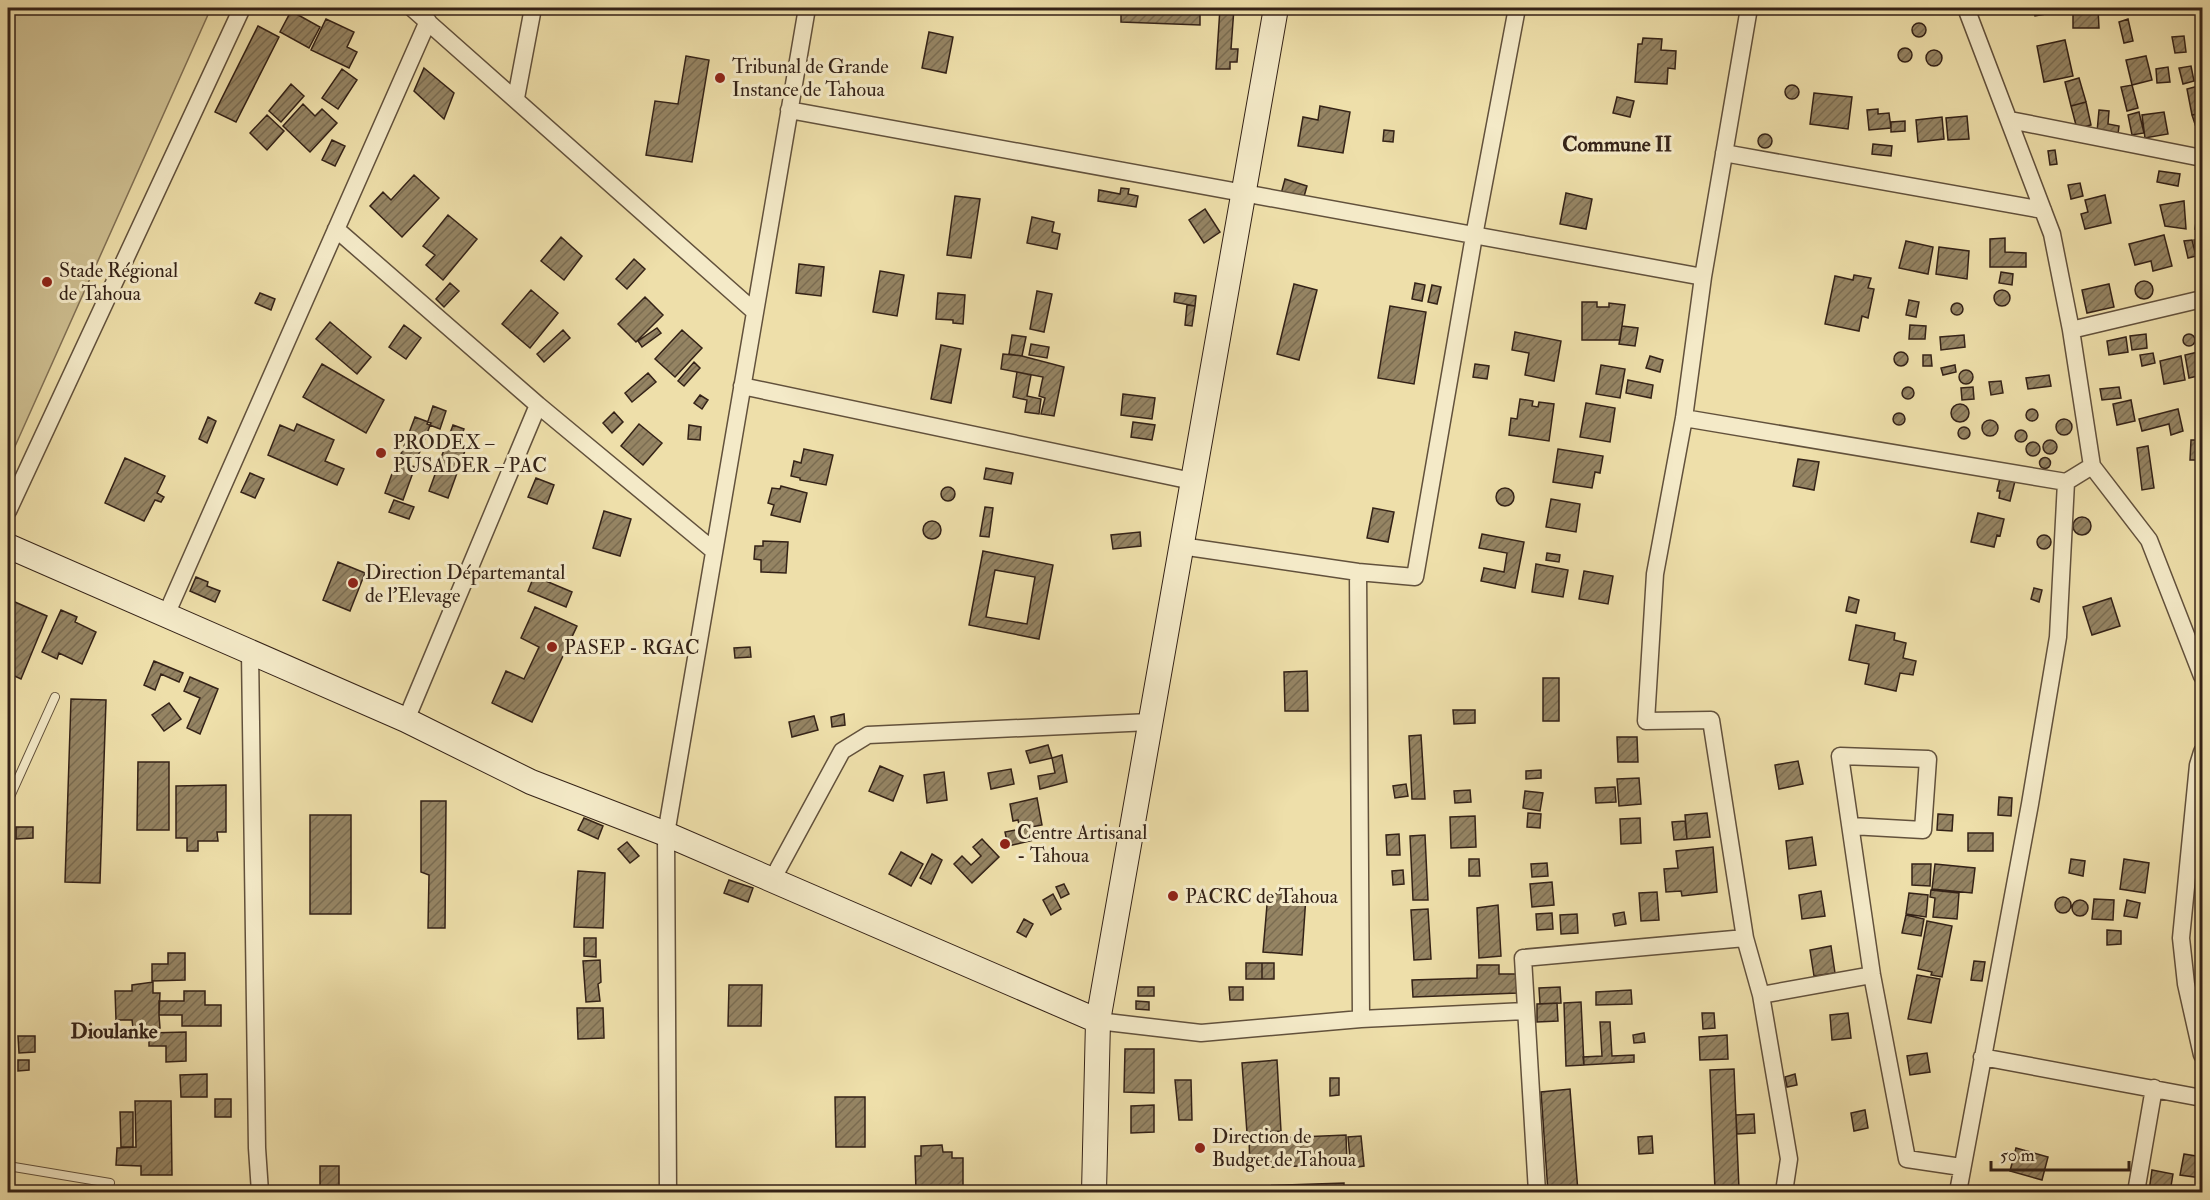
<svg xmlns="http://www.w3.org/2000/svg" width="2210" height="1200" viewBox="0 0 2210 1200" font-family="'IM FELL Double Pica',serif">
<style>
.green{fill:#cebf91;stroke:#817054;stroke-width:1.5}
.building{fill:url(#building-hatch);stroke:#342217;stroke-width:1.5;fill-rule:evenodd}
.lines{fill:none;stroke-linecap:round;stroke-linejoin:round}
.lane-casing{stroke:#62513c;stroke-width:10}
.street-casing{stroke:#62513c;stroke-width:19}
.secondary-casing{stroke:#342217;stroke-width:26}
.lane{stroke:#f4eac8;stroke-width:8}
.street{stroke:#f4eac8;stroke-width:16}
.secondary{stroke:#f4eac8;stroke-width:24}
.poi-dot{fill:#8f2418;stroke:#f4eac8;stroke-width:2}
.labels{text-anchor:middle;stroke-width:6;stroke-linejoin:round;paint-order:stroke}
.poi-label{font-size:20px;fill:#342217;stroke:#f4eac8;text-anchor:start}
.neighbourhood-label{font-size:21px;font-weight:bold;fill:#342217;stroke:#f4eac8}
</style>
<defs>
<pattern id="building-hatch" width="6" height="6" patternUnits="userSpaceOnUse" patternTransform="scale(1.5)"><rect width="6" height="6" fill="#958463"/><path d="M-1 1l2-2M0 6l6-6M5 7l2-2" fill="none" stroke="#7a6c51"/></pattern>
</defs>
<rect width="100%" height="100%" fill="#eedfaa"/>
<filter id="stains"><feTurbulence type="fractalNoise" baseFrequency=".00333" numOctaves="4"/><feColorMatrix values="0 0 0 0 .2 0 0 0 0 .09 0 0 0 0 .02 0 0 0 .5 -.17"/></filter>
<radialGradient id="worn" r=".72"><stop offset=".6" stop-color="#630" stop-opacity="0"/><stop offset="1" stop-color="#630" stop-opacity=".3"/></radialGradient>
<path class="green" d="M8,8H211L8,462Z"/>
<path class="building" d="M1121,8H1190L1189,13L1200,14V25L1121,22Z
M1220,8H1234L1231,49H1238L1237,62H1230V69H1216Z
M1992,8H2015V9L1993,14Z
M2033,8H2057L2058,12L2035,16Z
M2073,8H2098L2099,28H2073Z
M2140,8H2163V9L2141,14Z
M291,11L320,27L309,48L280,32Z
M326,19L354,32L347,47L357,52L349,68L311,50Z
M2128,19L2133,41L2124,43L2119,22Z
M1912 30a7 7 0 1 1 14 0a7 7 0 1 1-14 0Z
M258,26L279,37L236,122L215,112Z
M929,32L953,37L946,73L922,68Z
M2184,36L2186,52L2175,53L2172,37Z
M1643,38L1662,39L1661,50L1676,51L1675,69L1668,68L1667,84L1635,82L1638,44H1642Z
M2065,40L2073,76L2044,82L2037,46Z
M1898 55a7 7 0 1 1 14 0a7 7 0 1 1-14 0Z
M1926 58a8 8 0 1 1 16 0a8 8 0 1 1-16 0Z
M686,56L709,60L692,162L646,155L655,101L678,104Z
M2146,56L2152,80L2132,85L2126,60Z
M2191,66L2194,81L2183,84L2179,68Z
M2168,67L2170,82L2157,83L2156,69Z
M424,68L454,93L444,119L414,91Z
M342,69L357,80L338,109L322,98Z
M2079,78L2086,102L2071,106L2065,82Z
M291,84L304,96L281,122L269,111Z
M1785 92a7 7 0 1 1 14 0a7 7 0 1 1-14 0Z
M2132,85L2138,108L2127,111L2121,87Z
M2202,85V113L2192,115L2187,89Z
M1814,93L1852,97L1848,129L1810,124Z
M1617,97L1634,101L1630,117L1613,113Z
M2086,102L2091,125L2077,129L2071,106Z
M303,104L315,116L322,109L337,123L310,152L283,126Z
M1320,106L1350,112L1343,153L1298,146L1303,117L1318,120Z
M1878,109V114L1889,113L1891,128L1869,130L1867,110Z
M2099,110L2109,111L2108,124L2119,126L2118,134L2097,132Z
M2139,112L2144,133L2132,135L2128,115Z
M2164,112L2168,134L2145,138L2142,115Z
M2202,113V125L2196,127L2192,115Z
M267,115L284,131L267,150L250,133Z
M1967,116L1969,139L1948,140L1946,118Z
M1942,117L1944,139L1918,142L1916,120Z
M1905,121V131L1891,132V122Z
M1384,130L1394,131L1393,142L1383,141Z
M1758 141a7 7 0 1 1 14 0a7 7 0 1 1-14 0Z
M332,140L345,146L335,166L322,160Z
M1873,144L1892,146L1891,156L1872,154Z
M2055,150L2057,164L2050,165L2048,151Z
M2159,171L2180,174L2178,186L2157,182Z
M414,175L439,198L402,237L370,206L383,192L391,200Z
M1285,179L1307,186L1303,200L1281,194Z
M2080,183L2083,196L2071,199L2068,185Z
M1121,188L1129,189L1128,194L1138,196L1136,207L1098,201L1099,190L1120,194Z
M1566,193L1592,199L1586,229L1560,224Z
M2105,195L2111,223L2085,229L2081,214L2088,212L2085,200Z
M955,196L980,199L971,258L947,255Z
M2184,201L2186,229L2165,226L2160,205Z
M2198,208L2202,209V230L2195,229Z
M1205,209L1220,232L1204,243L1189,220Z
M448,215L477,239L443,280L426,265L435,255L423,246Z
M1032,217L1054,222L1052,232L1060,234L1057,249L1027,243Z
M2164,235L2172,266L2153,271L2151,261L2135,265L2129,244Z
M561,237L582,256L564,280L541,261Z
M2005,238V252L2026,253V267H1990V239Z
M2202,238V264L2199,265L2194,240Z
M2192,240L2196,256L2188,258L2184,241Z
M1906,241L1933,247L1928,274L1899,268Z
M1939,247L1969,251L1967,279L1936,274Z
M634,259L645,269L627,289L616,279Z
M799,264L824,267L821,296L796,293Z
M880,271L904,275L897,316L873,312Z
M2001,272L2013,274L2012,285L1999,283Z
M1854,275L1871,278L1868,288L1874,289L1868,318L1862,316L1859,331L1825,324L1835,276L1853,280Z
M2135 290a9 9 0 1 1 18 0a9 9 0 1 1-18 0Z
M450,283L459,291L444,307L436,299Z
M1415,283L1425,285L1422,301L1412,299Z
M1294,284L1317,290L1299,360L1277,354Z
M2109,284L2114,307L2087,313L2082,290Z
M1432,285L1441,287L1437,304L1428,302Z
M1994 298a8 8 0 1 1 16 0a8 8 0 1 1-16 0Z
M531,290L558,313L530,348L502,324Z
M1037,291L1052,294L1044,332L1030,329Z
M260,293L275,299L271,310L255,303Z
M938,293L965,295L963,324L953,323V320L936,319Z
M1175,293L1196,296L1195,306L1174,302Z
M645,297L663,315L636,342L618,324Z
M1909,300L1919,302L1916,317L1906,315Z
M1582,302H1597V307H1609V303L1625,305L1620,340H1582Z
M1951 309a6 6 0 1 1 12 0a6 6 0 1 1-12 0Z
M1187,305L1195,306L1192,326L1185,325Z
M1390,306L1426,312L1414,384L1378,378Z
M330,322L371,357L357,374L316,339Z
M404,325L421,338L406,359L389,347Z
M1910,325L1926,326L1925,339H1909Z
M1622,326L1638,328L1635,346L1619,344Z
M657,328L661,333L642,347L638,341Z
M563,330L570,338L544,362L537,354Z
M682,330L702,348L675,377L655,359Z
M1515,332L1561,341L1554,381L1525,375L1529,353L1512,350Z
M2183 340a6 6 0 1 1 12 0a6 6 0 1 1-12 0Z
M2146,334L2147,348L2132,350L2130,336Z
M1012,335L1026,337L1022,356L1009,354Z
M1964,335L1965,347L1941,350L1940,337Z
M2126,337L2128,352L2109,355L2107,341Z
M1031,344L1049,347L1047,358L1029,355Z
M941,345L961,349L951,403L931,399Z
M2202,351V375L2189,378L2185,355Z
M1894 359a7 7 0 1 1 14 0a7 7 0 1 1-14 0Z
M2153,353L2155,363L2142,366L2140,355Z
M1003,354L1022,356L1064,367L1054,416L1041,414L1045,398L1039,396L1043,377L1001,369Z
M1923,355H1931L1932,366H1923Z
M1650,356L1663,360L1660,372L1646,368Z
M2181,356L2185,380L2164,384L2160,361Z
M694,362L700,368L684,386L678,381Z
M322,364L384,400L366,433L303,397Z
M1475,364L1489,366L1487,379L1473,377Z
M1601,365L1625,369L1620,398L1596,394Z
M1955,365L1956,372L1943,375L1941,368Z
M1959 377a7 7 0 1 1 14 0a7 7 0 1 1-14 0Z
M1017,372L1031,375L1027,396L1041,399L1039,414L1025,412L1027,400L1013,397Z
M648,373L656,382L632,402L625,393Z
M2049,375L2051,386L2028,389L2026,378Z
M1628,380L1653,385L1651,398L1626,393Z
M2001,381L2003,393L1991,395L1989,382Z
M1973,387L1974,399L1962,400L1961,388Z
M2119,387L2121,398L2102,400L2100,389Z
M1902 393a6 6 0 1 1 12 0a6 6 0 1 1-12 0Z
M1123,394L1155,398L1152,419L1121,415Z
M700,395L708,400L702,409L694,403Z
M1520,399L1533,401L1532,406L1538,407L1539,402L1554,404L1549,441L1509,435L1511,418L1517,419Z
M2131,400L2135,421L2117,425L2113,404Z
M1586,403L1615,408L1610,442L1580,437Z
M1951 413a9 9 0 1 1 18 0a9 9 0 1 1-18 0Z
M433,406L446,411L440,429L427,424Z
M2026 415a6 6 0 1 1 12 0a6 6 0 1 1-12 0Z
M2178,409L2183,431L2171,435L2169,424L2142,431L2139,419Z
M614,412L623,422L612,433L603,423Z
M1893 419a6 6 0 1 1 12 0a6 6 0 1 1-12 0Z
M208,417L216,421L207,443L199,439Z
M415,417L431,423L417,459L401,454Z
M2056 427a8 8 0 1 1 16 0a8 8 0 1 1-16 0Z
M1982 428a8 8 0 1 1 16 0a8 8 0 1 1-16 0Z
M1133,422L1155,425L1152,440L1131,437Z
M297,424L334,440L325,461L344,469L337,485L268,455L280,425L294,431Z
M639,424L662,443L643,465L621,446Z
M453,425L464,429L458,445L466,448L448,498L429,491Z
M689,425L701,427L700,440L688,439Z
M1958 433a6 6 0 1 1 12 0a6 6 0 1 1-12 0Z
M2015 436a6 6 0 1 1 12 0a6 6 0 1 1-12 0Z
M2043 447a7 7 0 1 1 14 0a7 7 0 1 1-14 0Z
M2191,440H2202V460H2190Z
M2026 449a7 7 0 1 1 14 0a7 7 0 1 1-14 0Z
M2148,446L2154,488L2142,490L2137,448Z
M804,449L833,455L826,485L800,480V478L791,476L794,461L801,463Z
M1558,449L1603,456L1600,473L1595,472L1592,488L1553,482Z
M2039.5 463a5.5 5.5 0 1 1 11 0a5.5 5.5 0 1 1-11 0Z
M125,458L165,476L157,493L164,497L161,502L155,500L144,521L105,503Z
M1798,459L1819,462L1814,490L1793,486Z
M397,460L415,467L403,500L385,493Z
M986,468L1013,473L1011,484L984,479Z
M250,473L264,479L255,498L241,492Z
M536,478L554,485L547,504L528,497Z
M2000,478L2015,481L2010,501L1999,498L2000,491H1997Z
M781,486L807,493L800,522L771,515L774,505L768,503L772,488L780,489Z
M941 494a7 7 0 1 1 14 0a7 7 0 1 1-14 0Z
M1496 497a9 9 0 1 1 18 0a9 9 0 1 1-18 0Z
M1551,499L1580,504L1576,532L1546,527Z
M394,500L414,507L409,519L389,512Z
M985,507L993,508L989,537L980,536Z
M1373,508L1394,512L1388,542L1367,538Z
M604,511L631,519L620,556L593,548Z
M1978,513L2004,519L2000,536L1997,535L1994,547L1971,542Z
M2073 526a9 9 0 1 1 18 0a9 9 0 1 1-18 0Z
M923 530a9 9 0 1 1 18 0a9 9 0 1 1-18 0Z
M1140,532L1141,546L1113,549L1111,535Z
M1482,534L1524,542L1515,588L1481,581L1484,568L1504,572L1507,553L1479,548Z
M2037 542a7 7 0 1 1 14 0a7 7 0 1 1-14 0Z
M763,541L788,542L786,573L761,572V560L754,559L755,546H763Z
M983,551L1053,565L1039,639L969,625ZM995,570L1035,577L1027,624L986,617Z
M1547,553L1560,555L1559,562L1546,560Z
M338,562L365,573L350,611L323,600Z
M1536,564L1568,570L1563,597L1532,592Z
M1584,571L1613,576L1608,604L1579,599Z
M534,576L572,592L566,607L528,591Z
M196,577L208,582L207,586L220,591L215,602L190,591Z
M2034,588L2042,590L2039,602L2031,599Z
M1849,597L1859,600L1856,613L1846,611Z
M2111,598L2120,626L2092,635L2083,607Z
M8,599L47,616L21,679L8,673Z
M535,607L577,626L532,722L492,703L506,671L524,679L539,647L521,638Z
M61,610L77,617L75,622L96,632L82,664L59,653L57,659L42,652Z
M1856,625L1895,633L1894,640L1906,643L1903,658L1916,661L1913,675L1900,673L1896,691L1865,684L1869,664L1849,660Z
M750,647L751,657L735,658L734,648Z
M154,661L183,673L179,682L161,674L155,690L144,685Z
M1307,671L1308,711H1285L1284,672Z
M190,677L218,689L200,734L187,728L200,698L184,691Z
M1543,678H1559V721H1543Z
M71,699L106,700L100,883L65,882Z
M169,703L181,719L164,731L152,715Z
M1453,710H1475V723L1454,724Z
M844,714L845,725L832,727L831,717Z
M814,716L818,730L792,737L789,722Z
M1421,735L1425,799H1412L1409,736Z
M1617,737H1637L1638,762H1618Z
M1048,745L1052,758L1030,763L1026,751Z
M1062,755L1067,782L1040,789L1038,776L1055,773L1052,758Z
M1798,761L1803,784L1779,789L1775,765Z
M138,762H169V830H137Z
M880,766L903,776L893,801L869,791Z
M1011,769L1014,784L991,789L988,773Z
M1541,770V778L1526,779V771Z
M944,772L947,800L927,803L924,775Z
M1639,778L1641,804L1619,806L1617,779Z
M1406,784L1408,796L1395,798L1393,786Z
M226,785V832H217L218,841H198V851H187V838H176V786Z
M1615,787L1616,802L1596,803L1595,788Z
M1470,790L1471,802L1455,803L1454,791Z
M1525,791L1543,793L1540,811L1523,808Z
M1999,797L2012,798L2011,816L1998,815Z
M1037,798L1042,825L1031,827L1034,840L1008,846L1005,832L1020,829L1018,820L1013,821L1010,804Z
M421,801H446L445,928H428L429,875L421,872Z
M1528,813L1541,814L1540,828L1527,827Z
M1707,813L1710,837L1687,839L1685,815Z
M1938,814L1953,815L1952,831L1937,830Z
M310,815H351V914H310Z
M1475,816L1476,847L1451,848L1450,817Z
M584,818L603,826L598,839L578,830Z
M1640,818L1641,843L1621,844L1620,819Z
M1685,821L1687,839L1674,840L1672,822Z
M16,827H33V838L16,839Z
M1968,833H1993V851H1968Z
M1399,834L1400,855H1387L1386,835Z
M1425,835L1428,900H1413L1410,836Z
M1812,837L1816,865L1789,869L1786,841Z
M982,839L999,857L972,883L954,864L962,856L971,865L981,856L973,847Z
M627,842L639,856L630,863L618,849Z
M1713,847L1717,892L1682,896L1681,891L1666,892L1664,869L1678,868L1676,851Z
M901,852L923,864L911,886L889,874Z
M932,854L942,860L931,884L920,878Z
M1469,859H1479L1480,876H1469Z
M2071,859L2085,861L2083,876L2069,873Z
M2124,859L2149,863L2145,893L2120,889Z
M1547,863L1548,876L1532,877L1531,864Z
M1912,864H1931L1930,886L1912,885Z
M1935,864L1975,868L1972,893L1932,889Z
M1403,870L1404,884L1393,885L1392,871Z
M578,871L605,873L603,928L574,927Z
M729,880L753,888L748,902L724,893Z
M1552,882L1554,905L1532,907L1530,884Z
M1064,884L1069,894L1061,898L1056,887Z
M1931,890L1959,893L1957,919L1933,917L1935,898L1930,897Z
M1821,891L1825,916L1802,919L1799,895Z
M1657,892L1659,920L1641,921L1639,893Z
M1268,893L1306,896L1302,955L1263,952Z
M1909,893L1928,895L1926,917L1906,914Z
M1053,894L1061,909L1051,915L1043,900Z
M2055 905a8 8 0 1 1 16 0a8 8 0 1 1-16 0Z
M2094,899L2114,900L2113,920L2092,919Z
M2127,900L2140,903L2137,918L2124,916Z
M2072 908a8 8 0 1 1 16 0a8 8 0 1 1-16 0Z
M1498,905L1501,956L1479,958L1477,908Z
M1428,909L1431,959L1414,960L1411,910Z
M1624,912L1626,924L1615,926L1613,914Z
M1552,913L1553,929L1537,930L1536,914Z
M1577,914L1578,933L1561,934L1560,915Z
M1906,915L1924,919L1921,936L1902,933Z
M1024,919L1033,924L1026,937L1017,932Z
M1927,921L1952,926L1942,977L1931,975L1932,972L1918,969Z
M2107,930L2121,931V944L2107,945Z
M584,938H596V957L584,956Z
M1831,946L1835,973L1814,976L1810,950Z
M168,953H185V980L152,981V964H168Z
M600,960L601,982L598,984L600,1001L586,1002L583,961Z
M1974,961L1985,962L1982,981L1971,980Z
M1246,963H1262V979H1246Z
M1262,963H1274V979H1262Z
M1477,965H1499V974H1517L1518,993L1413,997L1412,980L1477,978Z
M1917,975L1940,979L1931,1023L1908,1019Z
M153,982V993H160L159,1015L160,1028H133L132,1020H116L115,991H132V985Z
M729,985H762L761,1026H728Z
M1138,987H1154V996H1138Z
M1229,987H1243V1000H1230Z
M1560,987L1561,1003L1540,1004L1539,988Z
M1631,990L1632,1004L1596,1005V992Z
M184,991H205V1005H221V1026H182V1015H159V1001H184Z
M1136,1001L1149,1002V1010L1136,1009Z
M1581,1002L1584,1065L1566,1066L1564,1003Z
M1557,1003L1558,1021L1537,1022V1004Z
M577,1008H603L604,1038L578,1039Z
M1702,1013H1714L1715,1028L1703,1029Z
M1848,1013L1851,1038L1832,1040L1830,1015Z
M1600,1022H1610L1612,1056L1634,1055V1062L1584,1065L1583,1057L1602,1056Z
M186,1032V1061L166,1062V1046H149V1033Z
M1644,1033L1645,1042L1634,1043L1633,1035Z
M1727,1035L1728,1059L1700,1060L1699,1037Z
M18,1036H35V1052L19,1053Z
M1125,1049H1154V1093L1124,1092Z
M1927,1053L1930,1072L1910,1075L1907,1056Z
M18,1060H29V1070L18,1071Z
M1277,1060L1281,1131L1247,1133L1242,1063Z
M1734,1069L1739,1189L1715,1190L1710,1070Z
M207,1074V1097H181L180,1075Z
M1795,1074L1797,1085L1787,1087L1785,1077Z
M1330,1078H1339V1095L1330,1096Z
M1175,1080H1191L1192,1120H1179Z
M1570,1089L1578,1192H1548L1541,1092Z
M835,1097H865V1147H836Z
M215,1099H231V1117H215Z
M135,1101H171L172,1175H141V1166L116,1165L117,1148L136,1147Z
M1154,1105V1132L1131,1133V1106Z
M1865,1110L1868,1128L1854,1131L1851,1113Z
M120,1112H133V1147H121Z
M1754,1114L1755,1133L1737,1134L1736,1115Z
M1346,1135L1347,1164L1250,1168L1249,1139Z
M1361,1136L1364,1166L1351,1168L1348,1137Z
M1652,1136L1653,1153L1639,1154L1638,1137Z
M942,1145L943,1152H952V1158H963V1192H916L915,1156H921V1146Z
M2016,1148L2048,1157L2042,1180L2010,1171Z
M2184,1154L2202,1157L2201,1178L2180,1175Z
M320,1166H339V1192H320Z
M2152,1170L2173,1174L2170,1192L2149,1191Z
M1344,1183V1192H1254V1186Z"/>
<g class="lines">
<defs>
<path id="lane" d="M8,801L55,697
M8,1166L110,1183"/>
<path id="street" d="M412,8L755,312
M1749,8L1703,277L1684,418L1655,574L1646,721L1711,720L1745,938L1761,995L1789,1159L1784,1192
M1966,8L2052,234L2071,330L2092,466L2149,540L2202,676
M516,98L533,8
M789,110L1703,277
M2010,120L2202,158
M1724,153L2043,210
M336,229L538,405L714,551
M2071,330L2202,299
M742,386L1192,481
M1684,418L2066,482L2092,466
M8,511L242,8
M1181,546L1358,572L1415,577L1474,236L1517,8
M1358,572L1361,1019
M166,615L428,21
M250,652L257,1148L260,1192
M406,720L538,405
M2202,752L2198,765L2181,938L2186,984L2202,1055
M1851,826L1923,830L1928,759L1840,756L1872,975L1907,1159L1961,1167
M772,880L842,751L868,735L1150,722
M1761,995L1872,975
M1098,1021L1201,1033L1361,1019L1525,1011
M1982,1057L2202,1098
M668,1192L666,834L807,8
M1537,1192L1523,958L1745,938
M1958,1192L2030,804L2058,637L2066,482
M2136,1192L2154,1088"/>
<path id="secondary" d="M8,546L406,720L531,782L666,834L1098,1021
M1094,1192L1098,1021L1276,8"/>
</defs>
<use href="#lane" class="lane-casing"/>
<use href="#street" class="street-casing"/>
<use href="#secondary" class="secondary-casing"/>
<use href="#lane" class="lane"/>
<use href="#street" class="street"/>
<use href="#secondary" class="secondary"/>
</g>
<g class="poi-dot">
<circle cx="720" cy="78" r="6"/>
<circle cx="47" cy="282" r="6"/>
<circle cx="381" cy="453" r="6"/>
<circle cx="353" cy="583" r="6"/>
<circle cx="552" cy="647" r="6"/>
<circle cx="1005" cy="844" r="6"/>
<circle cx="1173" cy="896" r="6"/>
<circle cx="1200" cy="1148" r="6"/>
</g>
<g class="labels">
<g class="poi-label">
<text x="732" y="73">Tribunal de Grande<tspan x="732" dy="23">Instance de Tahoua</tspan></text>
<text x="59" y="277">Stade Régional<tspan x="59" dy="23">de Tahoua</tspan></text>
<text x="393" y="449">PRODEX –<tspan x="393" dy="23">PUSADER – PAC</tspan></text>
<text x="365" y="579">Direction Départemantal<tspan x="365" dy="23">de l'Elevage</tspan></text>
<text x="564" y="654">PASEP - RGAC</text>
<text x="1017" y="839">Centre Artisanal<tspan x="1017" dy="23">- Tahoua</tspan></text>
<text x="1185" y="903">PACRC de Tahoua</text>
<text x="1212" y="1143">Direction de<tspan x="1212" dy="23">Budget de Tahoua</tspan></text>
</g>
<g class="neighbourhood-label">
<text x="1617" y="151">Commune II</text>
<text x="114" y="1038">Dioulanke</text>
</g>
</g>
<rect width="2210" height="1200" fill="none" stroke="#eedfaa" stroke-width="30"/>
<rect x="9" y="9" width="2192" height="1182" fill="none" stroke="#342217" stroke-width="3"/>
<rect x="15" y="15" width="2180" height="1170" fill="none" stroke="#342217" stroke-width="1.5"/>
<path d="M1991 1161v9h138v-9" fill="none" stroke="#342217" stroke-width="3"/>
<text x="2000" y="1161" font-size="18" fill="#342217" stroke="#f4eac8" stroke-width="4.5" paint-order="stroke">50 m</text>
<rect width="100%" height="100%" filter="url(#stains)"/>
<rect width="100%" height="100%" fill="url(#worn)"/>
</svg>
